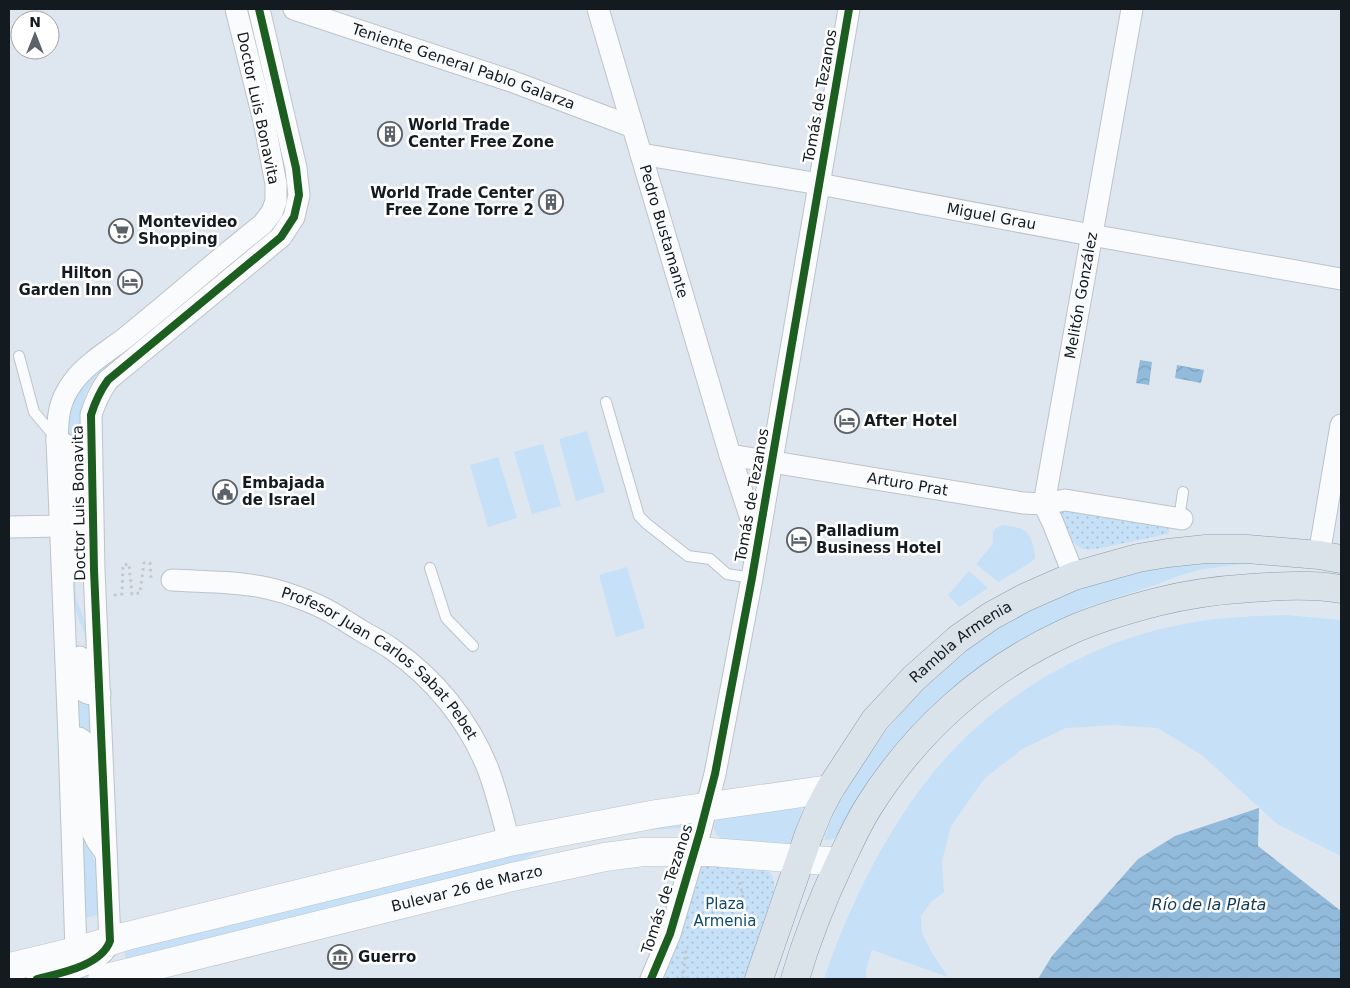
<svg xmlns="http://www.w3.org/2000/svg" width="1350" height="988" viewBox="0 0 1350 988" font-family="'DejaVu Sans',sans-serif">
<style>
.grass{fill:#c5e0f7}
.park{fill:url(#park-dots)}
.water{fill:url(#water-waves)}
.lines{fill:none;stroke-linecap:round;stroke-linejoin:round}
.lane-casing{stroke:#bcc3ca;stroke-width:12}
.street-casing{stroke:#bcc3ca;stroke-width:23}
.secondary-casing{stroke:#bcc3ca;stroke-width:29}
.primary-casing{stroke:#8c9daa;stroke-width:29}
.path{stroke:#c4c7ca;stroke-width:3;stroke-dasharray:2.5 4;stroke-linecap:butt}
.lane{stroke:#fafbfd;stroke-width:10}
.street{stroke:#fafbfd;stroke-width:21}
.secondary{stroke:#fafbfd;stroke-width:28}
.primary{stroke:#dae3e9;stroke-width:28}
.cycleway-casing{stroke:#fff;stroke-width:11}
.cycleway{stroke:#1b5e20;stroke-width:8}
.labels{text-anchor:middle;stroke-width:5;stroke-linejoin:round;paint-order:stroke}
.street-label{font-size:15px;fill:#141b20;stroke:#fff}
.poi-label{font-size:15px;font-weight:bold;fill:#141b20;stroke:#fff;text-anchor:start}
.park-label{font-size:15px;fill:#0d4a73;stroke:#fff}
.water-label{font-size:16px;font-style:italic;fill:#113957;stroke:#fff}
</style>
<defs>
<pattern id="park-dots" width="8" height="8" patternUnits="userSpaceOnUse" patternTransform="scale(1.25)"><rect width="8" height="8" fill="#c5e0f7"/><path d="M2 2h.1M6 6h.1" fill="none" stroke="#a8c0d3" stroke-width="1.8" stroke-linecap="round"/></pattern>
<pattern id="water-waves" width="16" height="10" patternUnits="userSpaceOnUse" patternTransform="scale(1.25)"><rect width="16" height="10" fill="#92bada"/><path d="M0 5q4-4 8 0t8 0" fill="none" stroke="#7d9fbb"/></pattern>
</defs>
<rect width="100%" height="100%" fill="#dee7f0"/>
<path class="grass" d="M277,125L289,189L288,207L274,230L112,362C105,369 98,374 92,382C77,404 80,432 82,458C78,450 69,438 68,429C64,413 79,391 88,379L272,229L276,126Z
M587,431L605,492L576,501L559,439Z
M543,444L561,506L532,514L514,452Z
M498,457L517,518L488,527L470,465Z
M71,465L76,598L87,627V683L85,635L73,604Z
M1004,525C1019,528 1027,527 1032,542C1034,548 1035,552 1035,558L1030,563L998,582L976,564L993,544C993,532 991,528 1004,525Z
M1201,559L1290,564H1241L1198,570L1178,576L1155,585L1087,607L1054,623L838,836L833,839L825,840V836L832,818L845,792L856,774L884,734L908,705L935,676L964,652L1020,613L1088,582Z
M627,567L645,628L616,637L599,575Z
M969,571L988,588L959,607L948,595Z
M1286,615L1341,620V856L1277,824L1203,756L1158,728L1114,725L1066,728L1022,749L984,779L951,826L942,861L944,892L931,902L921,916L922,933L932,953L948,977L872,950L866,969V979H824C851,899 898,805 958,745C1019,683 1103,638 1189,623C1221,617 1254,616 1286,615Z
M78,691L89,702L92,745L78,728Z
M79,751L85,839L97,866L98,915L85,918Z
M800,806L802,808V811L792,840L786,845L722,839C713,834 713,828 716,818Z
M691,822L689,827L686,828L625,831L548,849L508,865L128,960C125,957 124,955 125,951L548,842Z"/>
<path class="park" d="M1063,507L1169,525V532L1167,534L1096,549C1071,553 1068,532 1060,513V510Z
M701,864L764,866C772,873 776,880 773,892L744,979H659Z"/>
<path class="water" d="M1140,360L1152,362L1149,385L1136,383Z
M1177,365L1204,370L1201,383L1175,378Z
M1259,808L1258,846L1341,911V979H1038L1052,956L1138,859L1175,836Z"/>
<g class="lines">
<defs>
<path id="lane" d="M19,356L34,412L55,437
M606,402L639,516L647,524L688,556L710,559L727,574L752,578
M1179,519L1183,492
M430,568L446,618L473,646"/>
<g id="street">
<path id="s1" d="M294,9L511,81L633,127"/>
<path id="s2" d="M598,9L730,455L757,537"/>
<path id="s3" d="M641,154L819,184L1091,235L1341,279"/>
<path d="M57,440C66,444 71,448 76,457L80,569"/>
<path id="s4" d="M730,455L1023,503L1044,504L1065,500L1182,519"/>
<path d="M9,527L60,526"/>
<path d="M1319,555L1341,425"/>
<path id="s5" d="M1074,576L1053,523L1044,504L1132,9"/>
<path id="s6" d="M172,580C203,582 236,581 267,588C285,592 310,601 327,610C338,616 349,623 360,630C370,636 382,642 392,649C435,679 469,721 488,769C497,793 503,818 509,842"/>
<path d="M80,657L82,689C87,695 93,694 100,694"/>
<path d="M69,738H79L86,743L89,825L97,841L104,851"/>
<path d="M80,964L76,951L69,738L57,440C58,417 58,402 73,382C86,364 107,352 125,338C171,301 216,261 263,224L272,212L276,201V184L264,121L236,9"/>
<path d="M37,979C60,973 101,966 110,941L94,570L91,415C95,402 100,391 108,380L281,237L294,217L299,195L296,168L259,9"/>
<path d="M651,979L670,934L700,832L715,774L752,578L849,9"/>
</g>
<g id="secondary">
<path d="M9,967L76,951L127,936L509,842L656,814L830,789"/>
<path id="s7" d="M102,979L512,877L605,857L643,852H710L840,862"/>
</g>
<g id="primary">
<path id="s8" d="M759,979L809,834L819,810L830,789L875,720L914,678L958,639L991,616L1024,598L1074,576L1138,558L1168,553L1206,549H1247L1319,555L1341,559"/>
<path d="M795,979C807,938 823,898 841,860C850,842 858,823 869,806C916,731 984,670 1065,633C1094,619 1126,610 1157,602C1188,594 1219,590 1251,588C1280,586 1312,584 1341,589"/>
</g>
</defs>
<use href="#lane" class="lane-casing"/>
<use href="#street" class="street-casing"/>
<use href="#secondary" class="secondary-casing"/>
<use href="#primary" class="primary-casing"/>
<path class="path" d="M115,594V595L122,594L123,565L129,564L132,594L140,593L144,563H150L151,578
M738,876L751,931
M683,979L686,949"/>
<use href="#lane" class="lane"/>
<use href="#street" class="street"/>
<use href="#secondary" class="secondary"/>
<use href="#primary" class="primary"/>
<defs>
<path id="cycleway" d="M37,979C60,973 101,966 110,941L94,570L91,415C95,402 100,391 108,380L281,237L294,217L299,195L296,168L259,9
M651,979L670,934L700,832L715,774L752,578L849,9"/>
</defs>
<use href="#cycleway" class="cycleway-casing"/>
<use href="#cycleway" class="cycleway"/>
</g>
<defs>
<symbol id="building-ring" viewBox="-11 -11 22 22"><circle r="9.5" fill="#fff" stroke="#5b6269" stroke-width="1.5"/><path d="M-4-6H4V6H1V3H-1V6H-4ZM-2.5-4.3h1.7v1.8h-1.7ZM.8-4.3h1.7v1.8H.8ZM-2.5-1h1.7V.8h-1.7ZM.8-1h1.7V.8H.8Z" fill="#5b6269"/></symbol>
<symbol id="supermarket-ring" viewBox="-11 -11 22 22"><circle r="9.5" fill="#fff" stroke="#5b6269" stroke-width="1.5"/><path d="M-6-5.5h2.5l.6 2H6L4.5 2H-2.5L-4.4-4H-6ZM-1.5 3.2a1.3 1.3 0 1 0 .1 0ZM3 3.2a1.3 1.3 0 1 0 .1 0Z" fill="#5b6269"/></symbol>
<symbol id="hotel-ring" viewBox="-11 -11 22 22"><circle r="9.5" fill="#fff" stroke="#5b6269" stroke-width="1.5"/><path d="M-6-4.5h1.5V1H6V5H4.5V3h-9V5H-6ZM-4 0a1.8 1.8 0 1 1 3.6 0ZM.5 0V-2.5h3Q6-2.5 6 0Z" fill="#5b6269"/></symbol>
<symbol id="civic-ring" viewBox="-11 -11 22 22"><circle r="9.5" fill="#fff" stroke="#5b6269" stroke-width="1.5"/><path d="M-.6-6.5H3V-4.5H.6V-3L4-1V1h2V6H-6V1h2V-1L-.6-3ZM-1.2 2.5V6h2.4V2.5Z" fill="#5b6269"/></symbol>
<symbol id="museum-ring" viewBox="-11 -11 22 22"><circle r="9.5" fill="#fff" stroke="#5b6269" stroke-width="1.5"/><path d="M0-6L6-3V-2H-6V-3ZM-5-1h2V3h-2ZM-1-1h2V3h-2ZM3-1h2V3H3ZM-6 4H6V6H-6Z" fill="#5b6269"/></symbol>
</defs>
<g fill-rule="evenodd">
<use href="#building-ring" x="376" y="120" width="28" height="28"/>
<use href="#building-ring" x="537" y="188" width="28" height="28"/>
<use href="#supermarket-ring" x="107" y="217" width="28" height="28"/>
<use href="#hotel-ring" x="116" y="268" width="28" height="28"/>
<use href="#hotel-ring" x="833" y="407" width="28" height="28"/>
<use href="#civic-ring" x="211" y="478" width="28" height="28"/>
<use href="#hotel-ring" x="785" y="526" width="28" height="28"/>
<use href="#museum-ring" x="326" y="943" width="28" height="28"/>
</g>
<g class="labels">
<g class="street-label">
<text dy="5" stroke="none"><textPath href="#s1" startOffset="179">Teniente General Pablo Galarza</textPath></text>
<text transform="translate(820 96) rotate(-80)" y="5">Tomás de Tezanos</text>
<text transform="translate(258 108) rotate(78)" y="5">Doctor Luis Bonavita</text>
<text dy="5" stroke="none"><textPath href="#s3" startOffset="356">Miguel Grau</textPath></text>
<text dy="5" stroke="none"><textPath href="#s2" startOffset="232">Pedro Bustamante</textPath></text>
<text dy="5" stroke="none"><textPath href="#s5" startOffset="290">Melitón González</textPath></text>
<text dy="5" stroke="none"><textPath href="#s4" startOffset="180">Arturo Prat</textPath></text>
<text transform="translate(752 495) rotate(-80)" y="5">Tomás de Tezanos</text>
<text transform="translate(79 503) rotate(-91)" y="5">Doctor Luis Bonavita</text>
<text dy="5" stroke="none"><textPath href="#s8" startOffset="402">Rambla Armenia</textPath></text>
<text dy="5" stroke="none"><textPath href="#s6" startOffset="234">Profesor Juan Carlos Sabat Pebet</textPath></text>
<text dy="5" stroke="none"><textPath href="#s7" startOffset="376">Bulevar 26 de Marzo</textPath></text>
<text transform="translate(667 889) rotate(-72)" y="5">Tomás de Tezanos</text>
</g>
<g class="poi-label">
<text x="408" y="130">World Trade<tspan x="408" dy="17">Center Free Zone</tspan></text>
<text x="534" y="198" text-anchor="end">World Trade Center<tspan x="534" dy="17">Free Zone Torre 2</tspan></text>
<text x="138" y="227">Montevideo<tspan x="138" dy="17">Shopping</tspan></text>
<text x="112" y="278" text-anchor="end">Hilton<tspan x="112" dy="17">Garden Inn</tspan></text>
<text x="864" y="426">After Hotel</text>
<text x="242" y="488">Embajada<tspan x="242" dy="17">de Israel</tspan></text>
<text x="816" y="536">Palladium<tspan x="816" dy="17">Business Hotel</tspan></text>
<text x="358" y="962">Guerro</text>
</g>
<g class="park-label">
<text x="725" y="909">Plaza<tspan x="725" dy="17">Armenia</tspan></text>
</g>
<g class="water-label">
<text x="1209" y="910">Río de la Plata</text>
</g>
</g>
<rect width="1350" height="988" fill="none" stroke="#141b20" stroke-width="20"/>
<g transform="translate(35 35)"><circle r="24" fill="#ffffff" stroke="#a1a4a6"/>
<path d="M0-4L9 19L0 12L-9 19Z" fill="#5b6269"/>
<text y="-8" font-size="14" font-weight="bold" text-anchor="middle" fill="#141b20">N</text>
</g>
</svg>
